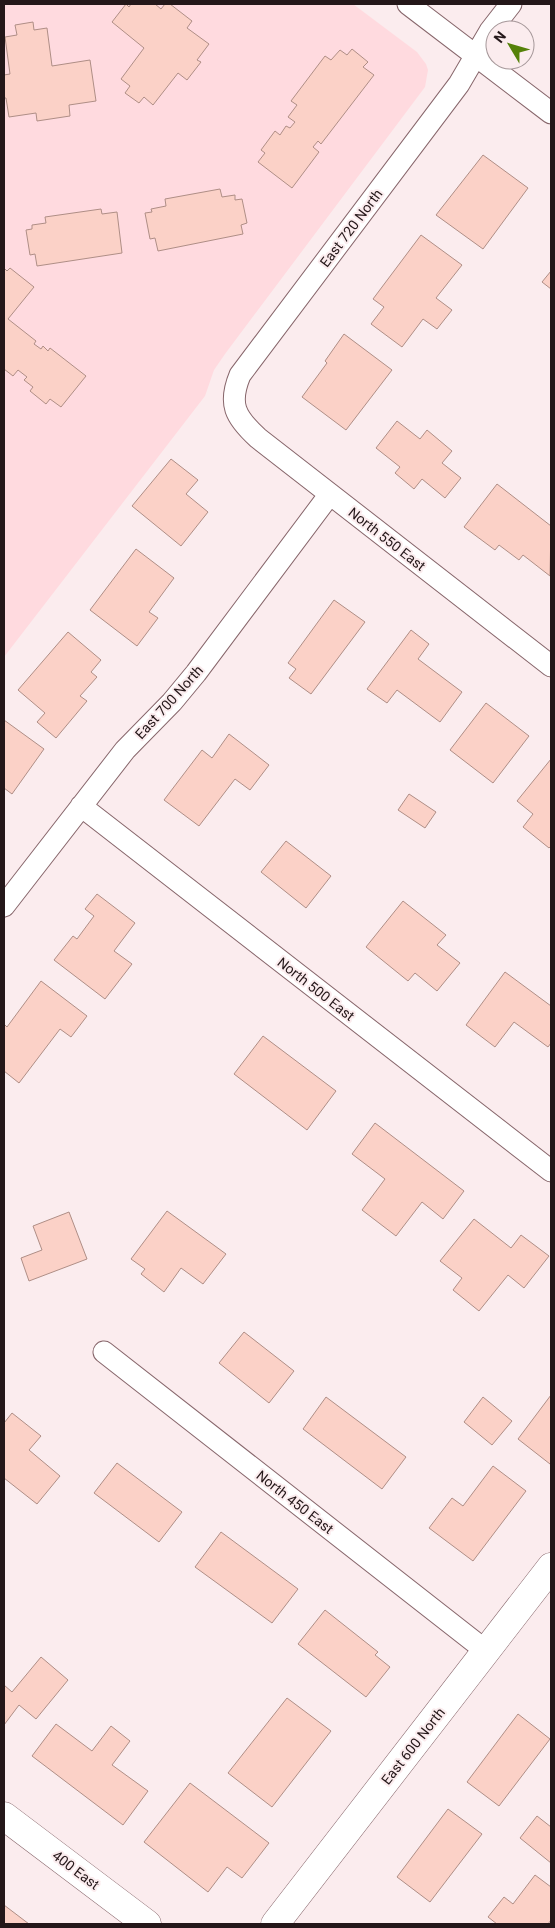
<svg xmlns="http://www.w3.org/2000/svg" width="555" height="1928" viewBox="0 0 555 1928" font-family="Roboto,sans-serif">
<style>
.built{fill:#ffdadf}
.building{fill:#fbd1c7;stroke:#af8e86}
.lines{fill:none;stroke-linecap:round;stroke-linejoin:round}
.street-casing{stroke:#87666b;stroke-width:23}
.secondary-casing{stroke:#87666b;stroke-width:29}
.street{stroke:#fff;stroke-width:21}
.secondary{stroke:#fff;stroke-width:28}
.labels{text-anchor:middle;stroke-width:4;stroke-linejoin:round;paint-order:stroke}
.street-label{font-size:14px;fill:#241719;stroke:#fbecee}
</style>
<rect width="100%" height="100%" fill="#fbecee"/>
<path class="built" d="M4,4H353L417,52L426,64L428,70L425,87L225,354L214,370L205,396L4,657Z"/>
<path class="building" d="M126,4L129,7L131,4H155L161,9L165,4H170L192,21L187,28L209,44L197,60L201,62L187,80L178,73L153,105L144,97L139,103L125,93L130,86L121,79L144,48L112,22Z
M33,22L34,30L47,28L52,66L90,60L96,101L69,105L70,116L37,121L36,113L9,117L6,98H4V75L10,74L5,37L17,35L15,25Z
M352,49L368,62L363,67L374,75L321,144L318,141L313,147L319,152L292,188L258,162L265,153L261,150L275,131L280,135L286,126L290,128L295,122L288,117L297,105L291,101L325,56L331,60L340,50L347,55Z
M483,155L528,188L483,249L436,215Z
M220,189L222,197L235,195V200L242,199L247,223L241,225L243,234L158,251L155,238L150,239L145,213L152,212L151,209L166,206L165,199Z
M101,209L102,214L117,212L122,253L37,266L35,254L30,255L26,230L32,229V225L46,223L45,217Z
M421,235L462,265L436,298L452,310L437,329L423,319L402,347L371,324L384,307L373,299Z
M4,268L7,271L10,268L34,287L8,319L36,341L34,344L41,349L43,346L48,351L50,348L86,376L61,407L50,399L46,404L30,391L33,387L24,380L27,377L18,370L13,376L4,369Z
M551,271V289L542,282Z
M344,334L392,370L346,430L302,397L327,363L325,361Z
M397,421L420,439L427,430L452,451L442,463L461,478L445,498L422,479L414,489L395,473L400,467L376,448Z
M171,459L198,480L186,494L208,512L181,546L132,506Z
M497,484L551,526L550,576L523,555L519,560L499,545L495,550L464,527Z
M136,549L174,578L149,612L158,618L137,646L90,610Z
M334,600L365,622L311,694L289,678L296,669L288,663Z
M411,630L429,644L418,659L462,692L440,722L397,690L387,703L367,689Z
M68,632L101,660L91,672L97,677L80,696L87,701L56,738L37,722L45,713L18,690Z
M486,703L529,736L493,783L450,750Z
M4,720L44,749L12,794L4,788Z
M229,734L269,765L250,790L235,779L199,826L164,800L202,750L212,758Z
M551,759V846L549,848L523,827L533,814L517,801Z
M409,794L436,812L425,828L398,810Z
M286,841L331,876L306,908L261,872Z
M97,894L135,923L114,951L132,964L105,999L54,960L73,936L77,939L94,916L85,909Z
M403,901L446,935L437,945L460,963L437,991L415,973L408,981L366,947Z
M505,972L551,1006V1043L548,1047L514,1022L495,1047L466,1025Z
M41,981L87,1016L71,1037L60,1029L19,1083L4,1071V1024L7,1027Z
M263,1036L336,1091L307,1130L234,1074Z
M375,1123L464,1191L443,1219L422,1202L396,1236L362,1210L385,1179L352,1154Z
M167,1211L226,1254L203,1284L181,1268L164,1292L141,1274L145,1269L131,1259Z
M69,1212L87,1259L29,1281L21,1258L42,1250L33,1226Z
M474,1219L511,1248L521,1235L549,1256L524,1288L508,1275L479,1311L453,1290L462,1278L440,1261Z
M244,1332L294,1371L269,1403L219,1363Z
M551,1395V1462L550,1464L518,1439Z
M326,1397L406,1457L382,1489L303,1429Z
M483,1397L512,1421L492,1445L464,1422Z
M12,1413L41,1436L29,1450L60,1476L37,1504L4,1478V1423Z
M117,1463L182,1512L159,1542L94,1493Z
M493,1466L526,1491L473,1561L429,1528L452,1498L463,1506Z
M221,1532L298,1589L272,1623L195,1567Z
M325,1610L378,1652L375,1655L390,1667L366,1697L298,1644Z
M41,1657L68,1680L36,1719L19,1705L4,1725V1685L12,1692Z
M287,1698L331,1731L272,1807L228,1773Z
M518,1714L550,1739L499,1806L467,1782Z
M56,1724L92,1751L111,1726L130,1741L112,1765L148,1791L123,1825L32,1756Z
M190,1783L269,1843L242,1878L227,1867L208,1892L144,1842Z
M448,1809L482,1834L430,1902L397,1877Z
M537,1816L551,1827V1863L520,1838Z
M535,1875L551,1887V1920L548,1924H497L488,1917L504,1897L513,1904Z
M4,1905L29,1924H4Z"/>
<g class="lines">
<defs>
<path id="street" d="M408,4L551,113
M511,4L490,31L459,84L240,375C228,404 235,417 258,438L551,666
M81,806L551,1171
M4,906L125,750L172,702L196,673L330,494
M104,1352L486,1651"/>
<path id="secondary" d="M4,1816L147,1924
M275,1924L551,1567"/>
</defs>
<use href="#street" class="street-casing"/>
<use href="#secondary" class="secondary-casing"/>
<use href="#street" class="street"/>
<use href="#secondary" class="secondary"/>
</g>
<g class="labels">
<g class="street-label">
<text transform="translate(351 228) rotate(-53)" y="5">East 720 North</text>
<text transform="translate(387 539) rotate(38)" y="5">North 550 East</text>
<text transform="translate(169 702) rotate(-48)" y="5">East 700 North</text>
<text transform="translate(316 989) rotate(38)" y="5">North 500 East</text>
<text transform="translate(295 1502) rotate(38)" y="5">North 450 East</text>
<text transform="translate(413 1746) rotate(-52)" y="5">East 600 North</text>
<text transform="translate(76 1870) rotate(37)" y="5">400 East</text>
</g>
</g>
<rect width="555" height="1928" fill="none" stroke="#241719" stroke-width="10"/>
<g transform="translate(510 45) rotate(308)"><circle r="24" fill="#fbecee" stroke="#a59799"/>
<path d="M0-4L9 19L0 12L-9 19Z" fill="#558109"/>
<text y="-8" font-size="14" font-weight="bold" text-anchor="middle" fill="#241719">N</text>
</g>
</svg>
